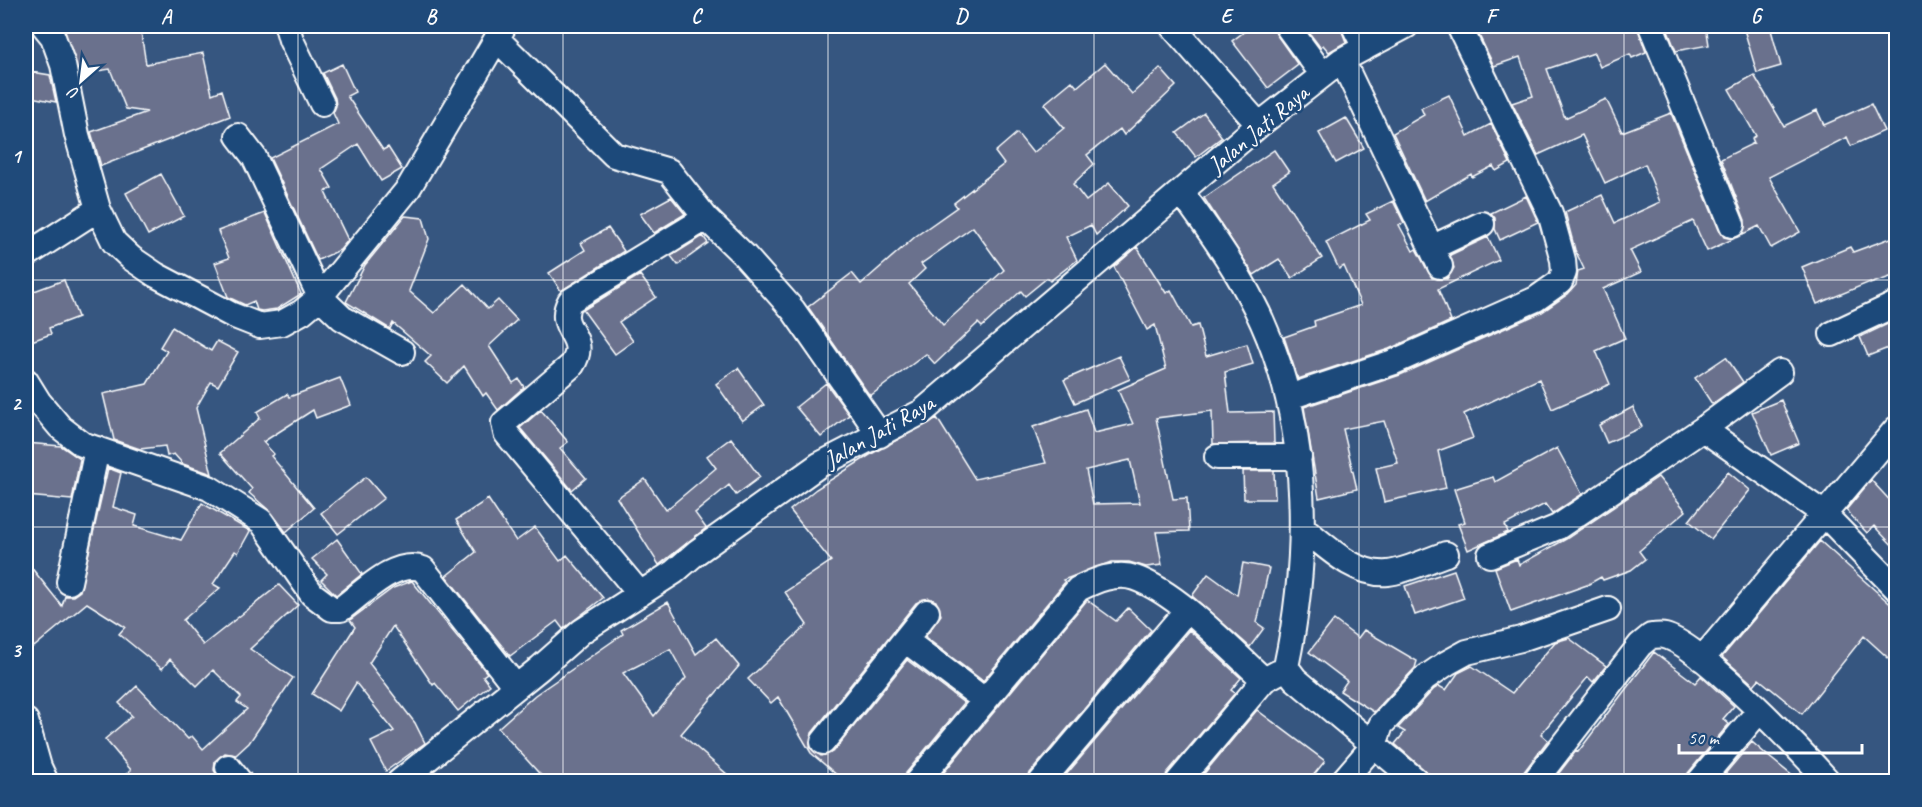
<svg xmlns="http://www.w3.org/2000/svg" width="1922" height="807" viewBox="0 0 1922 807" font-family="Caveat,sans-serif">
<style>
.building{fill:#6a718d;stroke:#fff;stroke-width:1.5;fill-rule:evenodd}
.lines{fill:none;stroke-linecap:round;stroke-linejoin:round}
.minor-casing{stroke:#fff;stroke-width:28}
.minor{stroke:#1f4a7a;stroke-width:24}
.grid{fill:none;stroke:#fff;stroke-width:1.5;stroke-opacity:0.55}
.labels{text-anchor:middle;stroke-width:5;stroke-linejoin:round;paint-order:stroke}
.street-label{font-size:24px;fill:#fff;stroke:#1f4a7a}
.neatline{fill:none;stroke:#fff;stroke-width:2}
.grid-label{font-size:20px;text-anchor:middle;font-weight:bold;fill:#fff}
</style>
<rect width="100%" height="100%" fill="#365680"/>
<filter id="ink" filterUnits="userSpaceOnUse"><feTurbulence type="fractalNoise" baseFrequency=".0167" numOctaves="2"/><feDisplacementMap in="SourceGraphic" scale="12" xChannelSelector="R" yChannelSelector="G"/><feConvolveMatrix kernelMatrix="1 2 1 2 8 2 1 2 1" color-interpolation-filters="sRGB"/></filter>
<g filter="url(#ink)">
<path class="building" d="M62,26H140L146,64L203,53L212,94L222,90L230,116L101,166L91,132L147,112L126,109L110,69L79,74Z
M1252,26H1273L1276,34L1298,65L1268,88L1232,41Z
M1304,26H1340L1346,42L1329,52L1323,45L1320,47Z
M1494,26H1637L1646,52L1632,58L1630,54L1600,67L1594,53L1547,69L1565,118L1606,99L1622,132L1671,113L1719,230L1724,237L1733,239L1707,251L1693,221L1630,250L1641,272L1603,289L1625,338L1596,351L1610,384L1552,409L1539,379L1464,414L1473,438L1438,451L1446,488L1384,502L1376,468L1398,463L1384,421L1343,429L1357,489L1319,498L1304,407L1400,375L1542,312L1568,294L1576,285L1578,271L1584,269L1575,250L1565,212L1602,195L1615,223L1660,202L1645,164L1605,183L1582,135L1538,155L1512,103L1533,96L1520,57L1494,66L1477,31Z
M1666,26H1706L1709,45L1676,51Z
M1743,26H1770L1781,66L1757,73Z
M1105,63L1132,94L1160,68L1176,86L1124,135L1120,129L1087,155L1094,164L1073,184L1086,201L1109,183L1128,206L1096,235L1091,225L1066,237L1077,260L1050,281L1047,278L1025,296L1021,291L982,327L978,323L935,364L926,354L870,396L808,307L852,273L861,284L916,236L957,207L954,203L1004,164L995,152L1017,133L1033,153L1064,128L1044,104L1072,81L1077,87ZM973,227L1004,270L943,325L909,284L925,269L921,264Z
M342,64L355,92L347,96L383,150L388,147L402,169L381,181L358,144L321,169L332,188L325,192L348,240L340,250L318,260L270,158L338,124L333,113L336,106L335,98L323,73Z
M26,71L50,75L56,102L26,96Z
M1754,75L1784,126L1817,110L1824,125L1871,104L1884,131L1851,146L1847,137L1769,177L1800,232L1771,248L1759,226L1743,234L1745,220L1721,159L1754,143L1752,138L1756,136L1729,89Z
M1449,95L1468,136L1491,124L1510,163L1496,171L1493,166L1472,177L1471,174L1425,201L1393,133L1424,115L1421,108Z
M1204,113L1222,137L1196,157L1177,133Z
M1346,118L1364,148L1336,163L1319,133Z
M1274,150L1289,172L1273,183L1322,258L1292,278L1279,259L1254,275L1204,198Z
M161,174L184,216L148,235L126,193Z
M1526,196L1538,222L1500,240L1495,229V218L1491,213Z
M671,197L685,214L654,233L640,214Z
M1393,201L1404,223L1399,225L1413,251L1416,249L1432,278L1447,279L1454,268L1450,255L1488,237L1499,260L1438,289L1451,321L1389,349L1298,379L1284,337L1315,326L1314,321L1361,305L1344,266L1339,269L1326,242L1370,220L1366,214Z
M265,213L301,294L277,309L262,311L257,310L254,301L245,305L228,297L215,263L229,258L218,231Z
M405,216L423,218L429,239L409,291L434,313L465,284L488,309L498,300L517,320L489,346L513,383L519,379L524,387L498,410L486,393L483,396L464,366L447,383L425,362L431,356L393,323L390,329L346,302L365,265Z
M608,228L624,251L561,291L549,273L585,250L581,243Z
M703,236L708,243L678,265L671,256Z
M1896,236V275L1870,284V282L1817,304L1802,267L1850,247L1853,252Z
M1137,247L1166,293L1171,290L1191,327L1198,325L1206,356L1247,344L1253,364L1225,372L1230,413L1273,412L1274,443L1213,444L1212,411L1156,418L1173,499L1187,498L1189,531L1156,532L1162,565L1146,567L1129,562H1111L1063,580L1065,582L983,681L925,637L941,615L936,601L929,598L916,603L812,733L810,748L821,756L834,751L907,660L964,703L906,773L903,782H845L811,753L778,697L771,703L748,679L807,625L785,592L831,561L790,510L816,489L873,453L937,418L975,479L1046,463L1033,427L1086,409L1094,433L1133,424L1118,390L1166,369L1155,325L1147,330L1114,267ZM1130,460L1140,503L1093,504L1086,470Z
M640,275L656,297L619,322L633,341L615,354L583,310Z
M64,280L78,317L49,328L51,334L26,343V294Z
M1896,320V345L1868,356L1860,337Z
M172,327L211,351L217,341L238,352L218,386L211,382L196,408L212,474L183,464L174,454L167,456L165,446L140,449L114,440L103,394L147,384L167,351L160,347Z
M1119,356L1130,379L1075,403L1064,380Z
M1726,357L1743,382L1712,404L1695,378Z
M738,368L764,405L742,421L716,384Z
M340,378L351,405L316,418L313,410L263,442L274,454L271,456L314,508L286,532L272,513L249,493L252,489L220,453L260,418L257,412L287,394L289,397Z
M826,383L849,415L821,437L796,407Z
M1781,400L1799,443L1771,455L1752,412Z
M1633,407L1642,427L1607,443L1599,425Z
M541,410L568,442L560,448L586,478L572,490L520,428Z
M731,438L760,477L736,495L729,485L695,513L706,528L659,565L617,498L645,479L666,510L716,468L707,456Z
M26,443L61,446L80,459L72,500L26,496Z
M1557,448L1582,494L1552,514L1545,504L1505,525L1508,532L1468,550L1458,524L1465,522L1454,489L1493,477L1495,482Z
M108,468L121,473L113,507L137,515L134,526L181,540L202,503L250,531L238,553L235,551L213,584L220,588L183,620L203,645L279,585L298,605L250,649L293,678L249,743L236,755L225,753L215,761L214,770L221,782H117L131,770L105,739L132,716L119,703L137,686L188,739L192,736L203,749L247,709L237,702L241,697L213,670L197,686L170,659L162,669L119,634L125,627L87,603L34,647L26,637V561L62,606L65,596H73L80,591Z
M1243,471H1274L1275,499H1244Z
M1728,472L1750,490L1711,539L1689,521Z
M366,477L384,498L338,534L321,513Z
M1658,477L1686,511L1639,551L1645,559L1631,570L1603,580L1601,577L1587,585L1511,612L1495,568L1517,559L1519,565L1566,539Z
M1871,480L1896,507V549L1874,526L1867,533L1846,510Z
M488,499L516,541L535,527L560,561L567,555L603,598L563,629L557,621L510,656L446,576L476,552L456,520Z
M337,539L362,574L336,595L321,580L327,574L312,559Z
M1820,541L1896,609V665L1864,636L1802,714L1759,679L1754,685L1722,657Z
M1243,563L1269,568L1257,623L1264,628L1250,647L1192,596L1208,574L1237,595Z
M1454,570L1464,598L1415,615L1405,586Z
M412,581L487,673L483,676L490,685L458,711L435,683L433,685L393,626L369,663L415,723L425,743L386,771L371,742L394,731L356,683L339,711L312,694L355,627L350,620L393,588Z
M1087,600L1116,621L1128,608L1151,630L1030,773L1027,782H946L940,777Z
M668,602L696,654L716,638L739,666L681,734L736,782H547L498,728L535,695L623,634L621,630ZM670,649L686,678L654,716L623,673Z
M1334,620L1358,638L1364,630L1417,661L1415,668L1374,712L1340,691L1347,681L1309,652Z
M1189,630L1241,678L1231,690L1235,693L1167,773L1164,782H1071L1065,776Z
M1569,638L1606,666L1593,682L1588,677L1541,734L1548,740L1523,773L1520,782H1438L1395,744L1405,732L1398,728L1434,689L1439,686L1446,690L1458,673L1472,666L1512,693L1555,642Z
M1654,652L1695,683L1701,676L1734,706L1723,719L1729,724L1688,773L1685,782H1552L1576,751L1578,752Z
M1257,710L1325,761L1308,782H1197Z
M1752,742L1768,756L1800,782H1718Z"/>
<g class="lines">
<defs>
<path id="minor" d="M44,26L53,37L63,65L77,135L98,209L114,242L131,258L156,275L232,315L260,326L282,323L302,312L320,297L408,189L504,26
M287,26L291,40L322,104
M1172,26L1259,125
M1287,26L1323,75
M1354,26L1365,48
M1651,26L1732,225
M497,39L614,155L669,171L706,218L745,256L793,310L880,435
M1342,60L1440,266
M238,136L254,157L320,297L342,318L402,352
M1182,193C1206,226 1230,259 1249,295C1310,408 1312,544 1286,667L1295,679L1418,782
M1431,248L1482,224
M28,254L98,209
M1832,334L1896,304
M26,381L39,402L60,427L82,444L209,488L261,521L312,594L332,609H341C363,593 395,558 423,569L515,686
M1289,397L1394,362L1536,299L1560,282L1564,272L1563,260L1550,213L1459,26
M1703,429L1823,513L1896,588
M1217,457H1299
M1302,527C1326,546 1355,576 1388,573C1406,571 1428,560 1446,554
M1490,555L1558,527L1703,429L1780,372
M69,582L97,449
M640,594L506,433L504,423L572,365C591,336 554,330 570,301L706,218
M905,640L983,699
M1702,659L1896,429
M26,721L39,767L46,782
M823,742L927,612
M228,767L240,782
M399,782L540,668L582,631L674,572L697,552L819,465L922,412L1259,125L1342,60L1406,26
M917,782L1078,589C1094,581 1116,571 1135,578C1178,593 1230,649 1264,680
M1041,782L1187,610
M1178,782L1264,680L1277,673
M1342,782L1374,745L1381,725L1425,678L1447,663L1467,652L1521,639L1608,609
M1534,782L1640,645L1651,636C1655,636 1661,635 1665,636C1699,644 1802,752 1829,782
M1699,782L1759,711"/>
</defs>
<use href="#minor" class="minor-casing"/>
<use href="#minor" class="minor"/>
</g>
</g>
<path class="grid" d="M298,26V782M563,26V782M828,26V782M1094,26V782M1359,26V782M1624,26V782M26,280H1896M26,527H1896"/>
<g class="labels">
<g class="street-label">
<text transform="translate(1258 129) rotate(-40)" y="8">Jalan Jati Raya</text>
<text transform="translate(879 431) rotate(-30)" y="8">Jalan Jati Raya</text>
</g>
</g>
<rect width="1922" height="807" fill="none" stroke="#1f4a7a" stroke-width="66"/>
<g transform="translate(81 81) rotate(208)" stroke="#1f4a7a" stroke-width="4.5" paint-order="stroke">
<path d="M0-4.5L10 22L0 15L-10 22Z" fill="#ffffff"/>
<text y="-9" font-size="16" font-weight="bold" text-anchor="middle" fill="#ffffff">U</text>
</g>
<path d="M1679 744v9h183v-9" fill="none" stroke="#ffffff" stroke-width="3"/>
<text x="1688" y="744" font-size="18" fill="#ffffff" stroke="#1f4a7a" stroke-width="4.5" paint-order="stroke">50 m</text>
<rect x="33" y="33" width="1856" height="741" class="neatline"/>
<g class="grid-label">
<text x="166" y="23">A</text>
<text x="431" y="23">B</text>
<text x="696" y="23">C</text>
<text x="961" y="23">D</text>
<text x="1226" y="23">E</text>
<text x="1491" y="23">F</text>
<text x="1756" y="23">G</text>
<text x="16" y="163">1</text>
<text x="16" y="410">2</text>
<text x="16" y="657">3</text>
</g>
</svg>
